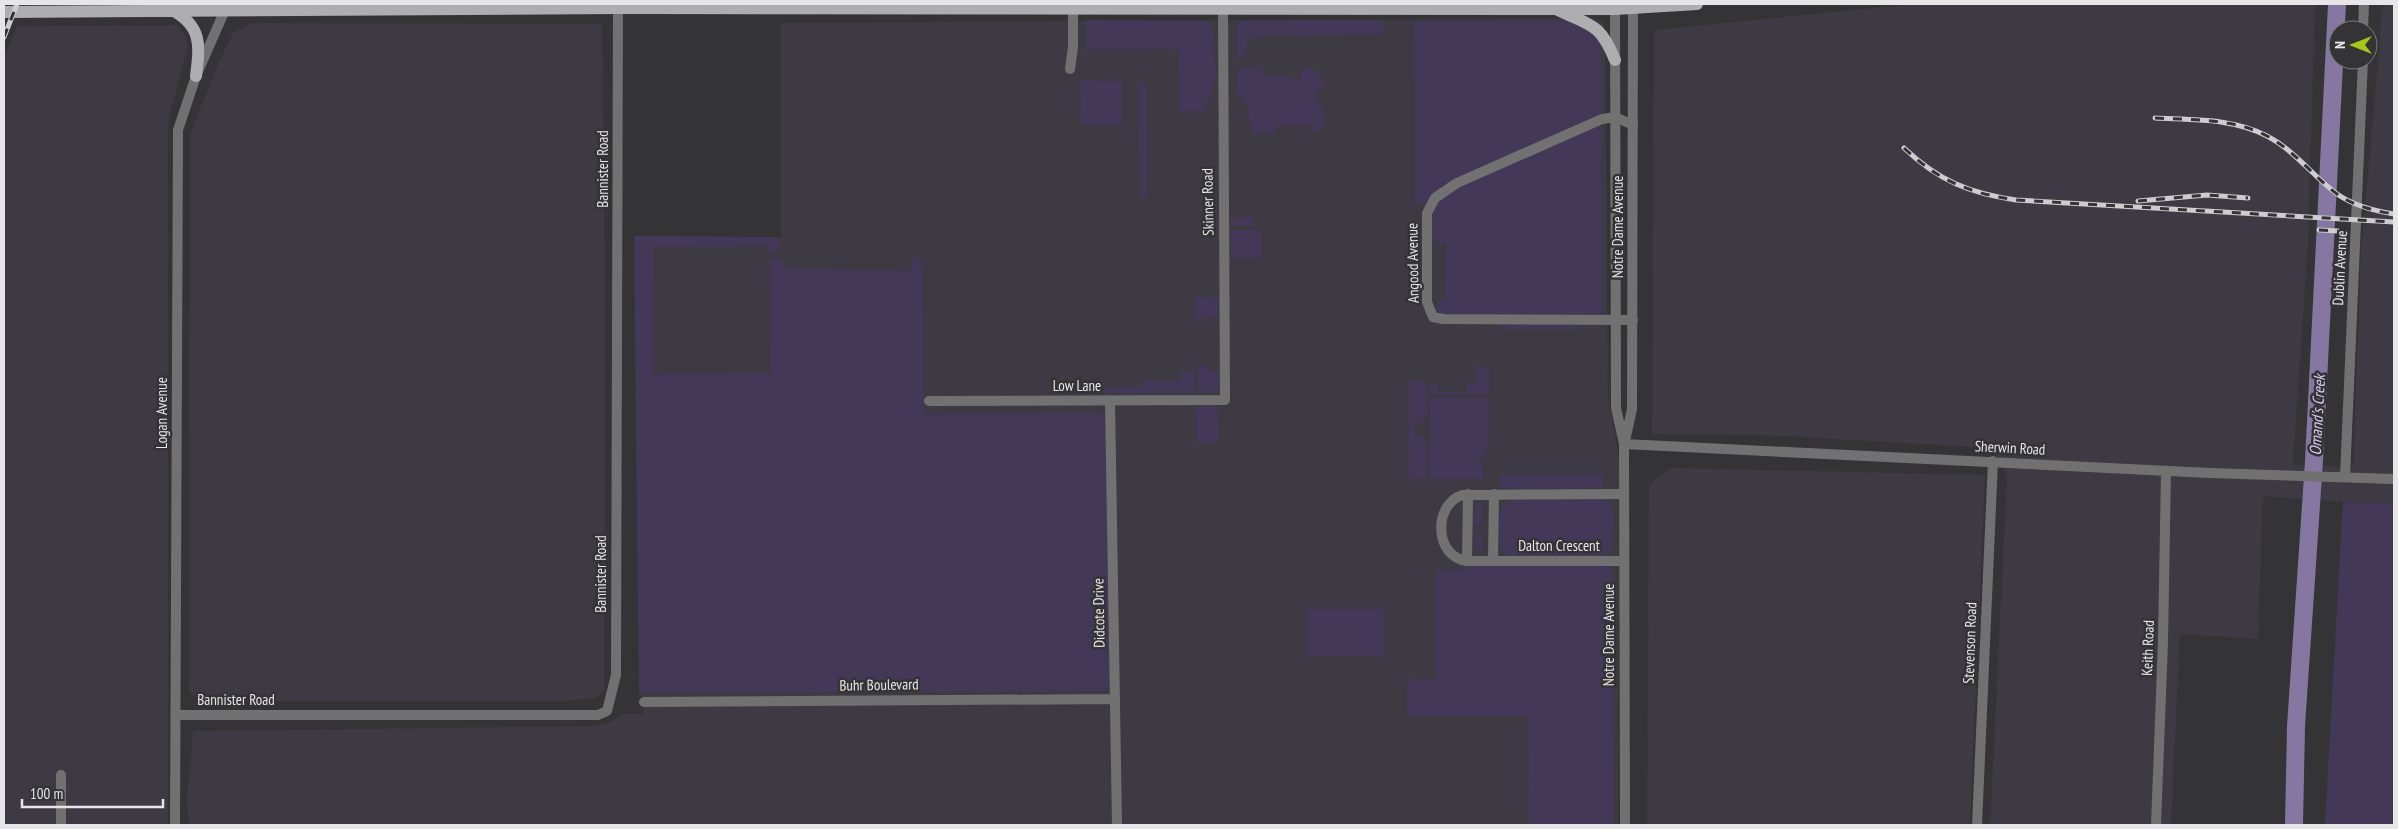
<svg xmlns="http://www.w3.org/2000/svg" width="2398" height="829" viewBox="0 0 2398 829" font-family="'PT Sans Narrow',sans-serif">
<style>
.built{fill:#3d3a43}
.green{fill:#443859}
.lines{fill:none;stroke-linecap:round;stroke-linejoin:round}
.river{stroke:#8676a2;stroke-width:18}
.minor{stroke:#717172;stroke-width:10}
.tertiary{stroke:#717172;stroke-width:10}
.primary{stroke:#aeadb0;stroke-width:12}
.rail-casing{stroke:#cdccce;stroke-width:5}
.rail{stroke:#343335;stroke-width:3;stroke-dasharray:9;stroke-linecap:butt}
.labels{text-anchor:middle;stroke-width:5;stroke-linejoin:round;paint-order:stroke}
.street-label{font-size:15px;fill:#e6e5e7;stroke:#343335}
.water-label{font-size:16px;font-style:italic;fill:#dbcdf7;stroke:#343335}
</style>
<rect width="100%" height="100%" fill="#343335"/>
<path class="built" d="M1914,4H2315L2308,243L2293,465L2353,467L2361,252L2383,4H2394V825H2325L2343,502L2263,496L2258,639L2180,634L2171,825H1990L2007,477L1994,448L1764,435L1652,434L1654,30Z
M1594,18L1603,22L1605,28L1608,396L1619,459L1618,825H189L187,800L193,731L595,726L610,722L625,713L644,714V702L639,693L634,236L781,237V23Z
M251,23L602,24L605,301L604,690L596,698L562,701H199L189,692L190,134L215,71L233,33Z
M177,25L186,37L188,46L169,118L168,137V825H4V57L17,26Z
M1672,468L1985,475L1970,825H1647L1649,484Z"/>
<path class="green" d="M1086,20L1207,21L1212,24C1213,51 1222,90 1203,111H1180L1179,49L1086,50Z
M1383,20V34L1259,36L1257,38L1248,39L1245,59L1237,57V21Z
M1414,21H1594L1601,26L1602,314H1440L1435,307L1439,304V299H1445L1446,243H1438L1433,239V210L1437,203H1415Z
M1260,67L1264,76H1293L1294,81L1299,83L1302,68C1315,69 1322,73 1325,86L1314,92C1322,107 1334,124 1312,133L1309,125L1275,126V134H1252L1245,99L1236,92L1237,68Z
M1081,80L1122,81V125L1080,124Z
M1138,81L1144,82L1147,86V198H1140Z
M1231,217H1254L1253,226H1231Z
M1231,230H1261V258H1231Z
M634,236L776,237L781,242L777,251L770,253L769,246L653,247L654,374L771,373L770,260L779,258L788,269L912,270V260L918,256L922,260L924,414L1101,413L1105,419L1112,671L1110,684L1105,691L639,693Z
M1194,297C1208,297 1227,294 1218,316L1214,318L1194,319Z
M1506,325H1575L1580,330H1500V327Z
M1198,365H1204L1210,371H1219V386L1217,391L1198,393Z
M1476,367H1489V395H1433L1430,393V384H1437V392H1467V384H1476Z
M1180,371H1194L1193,393H1106V387H1140V381H1180Z
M1409,381H1425V384H1428L1427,415H1424V422L1416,423L1414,428L1415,434L1423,438L1424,444L1427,445V479H1409Z
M1430,398H1489L1488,451H1485L1484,457H1481L1484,479H1430Z
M1196,406H1214L1218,409L1219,439L1216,443L1199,444V440H1197Z
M1499,475H1603V488L1503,489L1500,486Z
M1517,499H1601L1609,502L1613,511L1612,550L1604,556H1511L1504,553C1497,544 1496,517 1503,507C1506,502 1512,501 1517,499Z
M1482,500V522L1475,527V508Z
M2343,502L2394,504V825H2325Z
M1475,531L1482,537V554L1475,545Z
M1464,566H1603L1608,567L1612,573L1613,825H1529L1528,716H1407V682H1411L1412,679H1436V570H1464Z
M1306,609H1383V656H1306Z"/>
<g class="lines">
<path class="river" d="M2294,825L2296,726L2314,461L2337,4"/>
<path class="minor" d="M2363,30L2364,4
M1070,69L1073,47V4
M1633,125L1615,117L1602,119L1457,183L1435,198L1427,213V302L1433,317L1443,319L1633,320
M929,401L1225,400L1223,4
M1110,401L1117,825
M1624,444L2210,473L2394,479
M2345,477L2363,60
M1624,494L1462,495C1433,505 1434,557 1467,561H1624
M1467,561L1468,494
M1493,561L1494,494
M644,702L1115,699
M176,715H598L607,711L616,675L618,4
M61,825V775
M175,825L178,130L196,76L225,10
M1977,825L1993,461
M2156,825L2163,642L2166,471"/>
<path class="tertiary" d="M1615,9L1616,408L1624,444L1625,825
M1625,441L1632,409L1633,9"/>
<path class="primary" d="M172,10C202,26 200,45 196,76
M1558,10C1591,26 1600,23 1615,60
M4,12L618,8L1615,9L1697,4"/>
<defs>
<path id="rail" d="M4,37L17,4
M2155,118C2193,120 2233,118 2267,136C2294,150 2313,176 2337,194C2354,206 2375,211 2394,214
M1904,148C1939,181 1969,193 2016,200L2394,222
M2138,201L2207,195L2248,198
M2319,230L2338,231"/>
</defs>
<use href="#rail" class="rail-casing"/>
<use href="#rail" class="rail"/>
</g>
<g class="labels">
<g class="street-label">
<text transform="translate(603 169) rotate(-90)" y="5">Bannister Road</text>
<text transform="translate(1208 202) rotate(-91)" y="5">Skinner Road</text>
<text transform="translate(1618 227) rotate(-90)" y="5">Notre Dame Avenue</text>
<text transform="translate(1413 263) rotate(-91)" y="5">Angood Avenue</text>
<text transform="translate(2340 268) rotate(-87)" y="5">Dublin Avenue</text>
<text x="1077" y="391">Low Lane</text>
<text transform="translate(162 413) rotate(-90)" y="5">Logan Avenue</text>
<text transform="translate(2010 448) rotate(3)" y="5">Sherwin Road</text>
<text x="1559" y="551">Dalton Crescent</text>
<text transform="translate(601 574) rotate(-90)" y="5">Bannister Road</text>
<text transform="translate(1099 613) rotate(-91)" y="5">Didcote Drive</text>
<text transform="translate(1609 635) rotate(-90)" y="5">Notre Dame Avenue</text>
<text transform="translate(1970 643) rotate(-88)" y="5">Stevenson Road</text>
<text transform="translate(2148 648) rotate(-88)" y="5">Keith Road</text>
<text transform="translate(879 685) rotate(-1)" y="5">Buhr Boulevard</text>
<text x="236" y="705">Bannister Road</text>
</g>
<g class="water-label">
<text transform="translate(2317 415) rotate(-87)" y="6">Omand's Creek</text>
</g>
</g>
<rect width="2398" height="829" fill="none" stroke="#e6e5e7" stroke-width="10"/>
<g transform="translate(2353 45) rotate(270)"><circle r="24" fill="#343335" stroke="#7b7a7c"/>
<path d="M0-4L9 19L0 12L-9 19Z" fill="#a8c71b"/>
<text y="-8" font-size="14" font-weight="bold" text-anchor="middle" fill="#e6e5e7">N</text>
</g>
<path d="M22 799v8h141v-8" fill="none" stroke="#e6e5e7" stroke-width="2.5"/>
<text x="30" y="799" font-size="15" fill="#e6e5e7" stroke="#343335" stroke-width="4" paint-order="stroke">100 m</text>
</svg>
